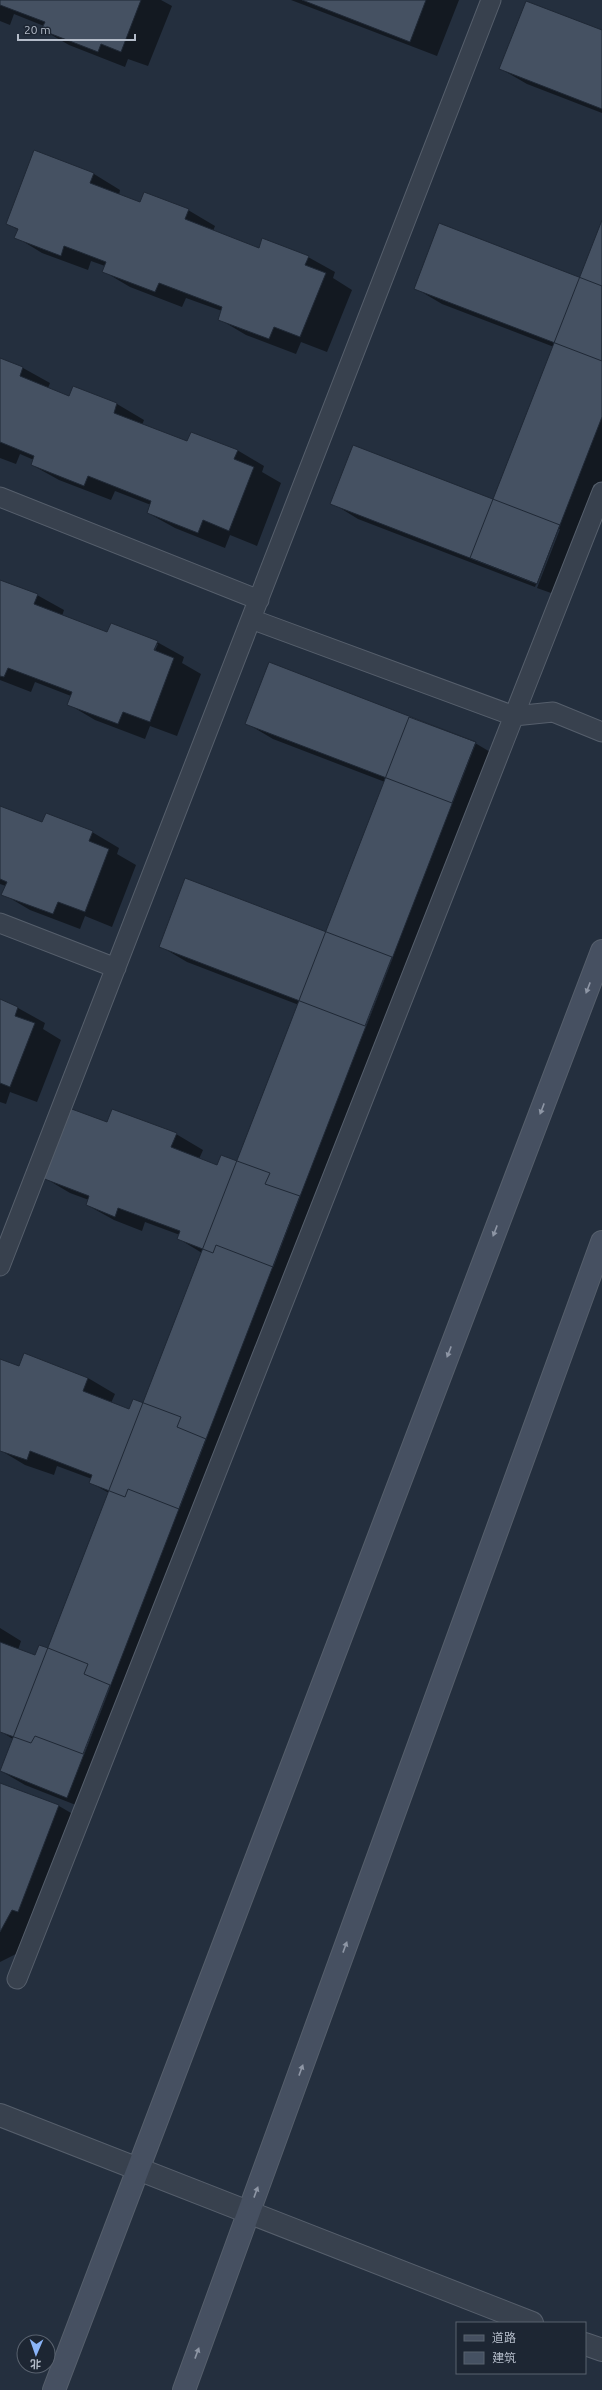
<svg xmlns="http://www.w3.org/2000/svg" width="602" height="2390" viewBox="0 0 602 2390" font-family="Ubuntu,'Noto Sans SC',sans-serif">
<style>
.shadow{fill:#0007;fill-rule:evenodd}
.building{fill:#455162;stroke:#1f2835}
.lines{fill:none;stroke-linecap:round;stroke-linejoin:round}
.service-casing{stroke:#565f6c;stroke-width:21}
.tertiary-casing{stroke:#565f6c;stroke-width:24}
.secondary-casing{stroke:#565f6c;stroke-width:24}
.service{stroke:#38414e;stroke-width:19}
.tertiary{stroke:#38414e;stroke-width:22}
.secondary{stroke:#465061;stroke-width:22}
.oneway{fill:#8e96a5}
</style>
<rect width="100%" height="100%" fill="#242f3e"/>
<path class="shadow" d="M0,0H161L172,6L148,66L128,59L125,67L69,45L43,30L44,26L14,14L10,25L0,21Z
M291,0H459L437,56Z
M602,31V113L527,84L501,69Z
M94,174L120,190L119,195L141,203L188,210L215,226L213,231L259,249L308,257L335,272L333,278L352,290L327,352L301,342L296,354L246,335L219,319L222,311L186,298L182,307L130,287L103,271L105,266L91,261L88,270L42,253L16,237L18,230L7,223Z
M602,223V492L565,598L537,588L560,529H558L535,587L358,519L332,503L494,500L554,347L442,304L415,288L580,279Z
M0,359L23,368L50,383L48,388L70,397L73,387L117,404L144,420L142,425L188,442L237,450L264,466L262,472L281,483L257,546L230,535L225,548L175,528L148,513L151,505L115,491L111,500L59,480L32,465L34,460L20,454L16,464L0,458Z
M0,581L37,595L64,610L62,616L108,633L157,642L184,657L182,663L201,674L177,736L150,726L145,739L95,720L68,704L71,696L35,682L31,692L0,680ZM155,644H158L153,655L152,654Z
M246,723L475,743L502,759L133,1699L137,1701L110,1769L107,1768L91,1811L25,1785L1,1771L13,1739L0,1731V1628L21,1641L18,1650L36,1657L48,1649L109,1493L91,1483L92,1479L57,1466L54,1475L25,1465L0,1450V1360L19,1367L88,1378L115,1394L111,1403L129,1410L144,1404L202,1253L179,1239L180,1235L145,1222L142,1231L114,1220L87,1205L89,1200L70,1193L43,1177L107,1124L176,1134L203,1150L199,1159L217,1166L237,1162L299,1005L187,962L160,946L330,935L385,782L273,739Z
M0,807L43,823L92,832L119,848L117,854L136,865L112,927L85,916L80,929L30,910L3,894L6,886L0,884Z
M0,1000L18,1008L45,1023L43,1029L61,1040L37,1102L10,1092L6,1104L0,1102Z
M0,1784L59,1806L83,1820L26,1943L16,1954L0,1962Z"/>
<path class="building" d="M0,0H141L121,52L101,44L98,52L41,30L45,22L0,5Z
M302,0H426L410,42Z
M526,1L602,30V109L499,69Z
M34,150L94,173L90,183L140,202L144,192L189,209L185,219L259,248L262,238L309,256L305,265L326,273L300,337L274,327L269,339L218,320L222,307L159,283L155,292L102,272L106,262L64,246L61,256L14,238L18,229L6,224Z
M602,220V417L537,584L470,558Z
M439,223L602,286V361L414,289Z
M0,358L23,367L20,376L69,396L73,386L117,403L114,413L187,441L191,432L238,450L234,459L254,467L229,531L203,520L198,533L147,513L151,501L88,476L84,486L31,465L34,456L0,442Z
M353,445L560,525L537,584L330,504Z
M0,580L38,594L34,604L107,632L111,623L158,641L154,650L174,658L150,722L123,712L118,724L67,705L72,692L8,668L4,677L0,676Z
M269,662L476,742L452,803L245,724Z
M409,717L476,742L67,1798L0,1771Z
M0,806L42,822L46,813L93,831L89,841L109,849L85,912L58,902L53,914L1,895L7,882L0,879Z
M185,878L392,957L365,1026L159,947Z
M0,999L18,1007L15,1016L35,1023L10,1087L0,1083Z
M69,1108L107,1122L112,1109L177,1133L171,1147L217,1165L221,1155L237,1161L270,1173L265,1184L300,1196L273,1267L216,1245L213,1253L177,1239L180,1231L118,1208L115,1217L86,1205L89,1196L42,1178Z
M24,1353L88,1378L83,1391L129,1409L133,1399L181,1417L177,1427L206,1439L179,1509L128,1489L125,1497L89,1483L92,1475L30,1451L27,1460L0,1451V1359L19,1366Z
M0,1642L35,1655L39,1645L48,1648L88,1664L84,1674L110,1685L83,1754L35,1736L31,1743L0,1732Z
M0,1783L59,1805L18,1912L12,1910L0,1932Z"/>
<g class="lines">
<defs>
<path id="service" d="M0,497L259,600
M251,619L514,716L553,712L602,732
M0,923L116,968
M0,1266L491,0
M17,1979L602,492"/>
<path id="tertiary" d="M0,2115L532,2323
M585,2344L602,2350"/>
<path id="secondary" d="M54,2390L602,951
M184,2390L602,1242"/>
</defs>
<use href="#service" class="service-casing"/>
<use href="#tertiary" class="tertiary-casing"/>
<use href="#secondary" class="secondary-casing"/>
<use href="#service" class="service"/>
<use href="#tertiary" class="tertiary"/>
<use href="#secondary" class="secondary"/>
</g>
<defs><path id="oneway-solid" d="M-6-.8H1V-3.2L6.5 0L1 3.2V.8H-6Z"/></defs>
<g class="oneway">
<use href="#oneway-solid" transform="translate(588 988) rotate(111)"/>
<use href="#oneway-solid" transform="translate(542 1109) rotate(111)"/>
<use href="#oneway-solid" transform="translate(495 1231) rotate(111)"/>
<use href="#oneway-solid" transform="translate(449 1352) rotate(111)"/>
<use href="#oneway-solid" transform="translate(345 1947) rotate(-70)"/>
<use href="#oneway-solid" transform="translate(301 2070) rotate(-70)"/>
<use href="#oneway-solid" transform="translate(256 2192) rotate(-70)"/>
<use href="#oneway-solid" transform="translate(197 2353) rotate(-70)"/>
</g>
<rect x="456" y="2322" width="130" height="52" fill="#1d2633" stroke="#59626f"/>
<rect x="464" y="2335" width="20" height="6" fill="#465061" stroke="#59626f"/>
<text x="492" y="2342" font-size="12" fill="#b4bcc9">道路</text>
<rect x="464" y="2352" width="20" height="12" fill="#455162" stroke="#59626f"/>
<text x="492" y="2362" font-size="12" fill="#b4bcc9">建筑</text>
<g transform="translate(36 2354) rotate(182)"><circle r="19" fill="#1d2633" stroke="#59626f"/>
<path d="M0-3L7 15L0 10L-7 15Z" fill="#8ab4f8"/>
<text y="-6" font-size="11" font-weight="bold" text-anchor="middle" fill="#b4bcc9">北</text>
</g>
<path d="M18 34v6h117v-6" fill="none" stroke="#b4bcc9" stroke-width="2"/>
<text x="24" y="34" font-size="12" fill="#b4bcc9" stroke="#1d2633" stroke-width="3" paint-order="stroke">20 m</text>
</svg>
